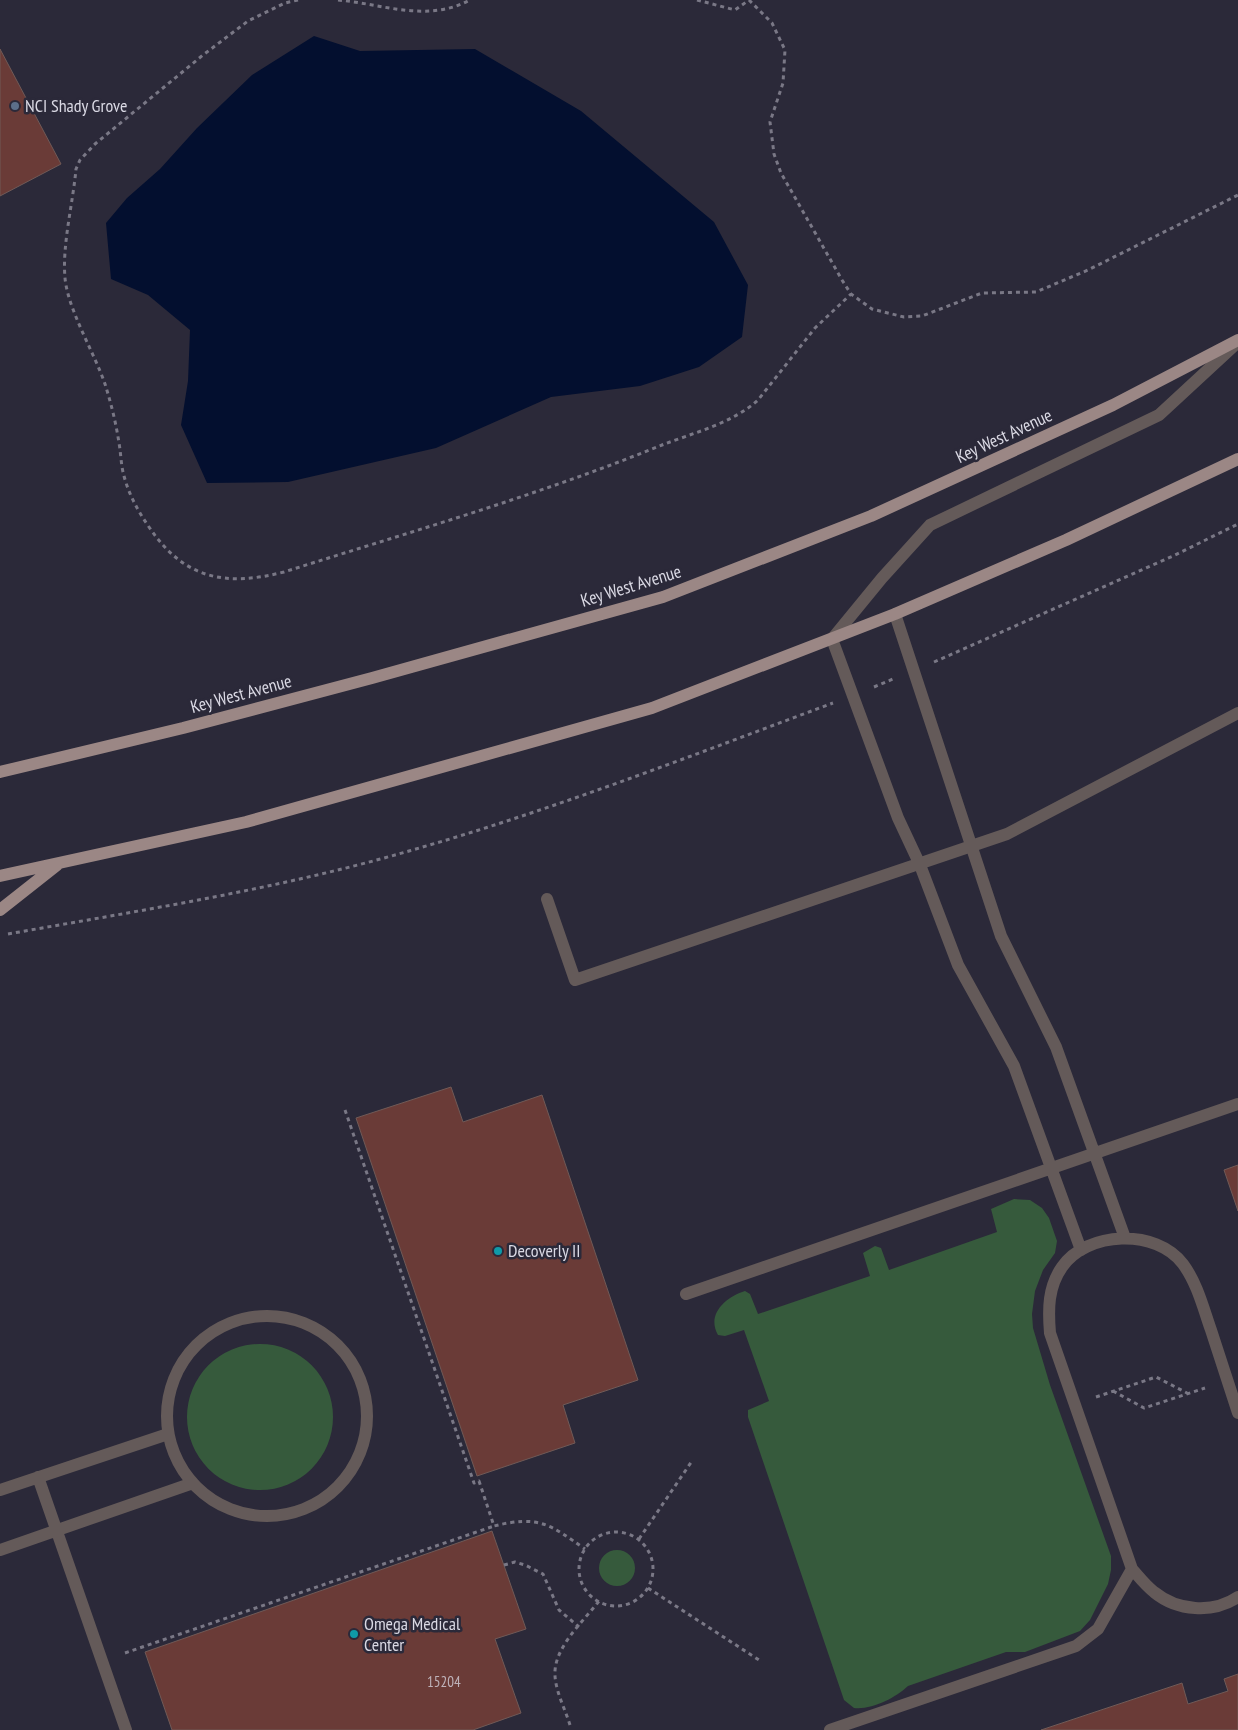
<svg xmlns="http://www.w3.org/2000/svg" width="1238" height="1730" viewBox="0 0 1238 1730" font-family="'PT Sans Narrow',sans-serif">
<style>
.green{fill:#365a3c}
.water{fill:#030f2f}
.building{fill:#6a3b37;stroke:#705a57}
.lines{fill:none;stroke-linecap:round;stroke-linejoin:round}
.path{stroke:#7a7886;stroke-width:3;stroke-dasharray:4 4;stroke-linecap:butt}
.service{stroke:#645a59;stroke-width:12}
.primary{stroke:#9b8785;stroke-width:12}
.service-dot{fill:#5c6f8a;stroke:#2b2939;stroke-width:2}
.culture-dot{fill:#0f9aa8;stroke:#2b2939;stroke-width:2}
.labels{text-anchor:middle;stroke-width:5;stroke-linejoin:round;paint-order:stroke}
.number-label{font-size:15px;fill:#beb2b9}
.poi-label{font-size:18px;fill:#dad9e4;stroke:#2b2939;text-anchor:start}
.street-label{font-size:18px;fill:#dad9e4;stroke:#2b2939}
</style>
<rect width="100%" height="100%" fill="#2b2939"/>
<path class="green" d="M1014,1199L1030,1200L1042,1208L1049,1218L1057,1241L1055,1253L1043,1270L1035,1291L1032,1314L1033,1328L1050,1385L1111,1556V1570L1108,1584L1090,1620L1080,1631L1025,1652H1006L908,1686C895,1698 872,1710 854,1708L844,1700L748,1417V1410L769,1401L744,1330L725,1336L718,1335C706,1314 726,1297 745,1291L750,1294L758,1314L870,1276L863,1253L875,1246L881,1248L889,1270L997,1232L991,1209Z
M187 1417a73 73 0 1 1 146 0a73 73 0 1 1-146 0Z
M599 1568a18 18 0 1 1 36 0a18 18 0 1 1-36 0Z"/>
<path class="water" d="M314,36L360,51L475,49L581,111L714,222L748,285L742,337L699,367L640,386L551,397L436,448L288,482L207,483L181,425L188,381L190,330L148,295L111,279L106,223L127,198L160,169L197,128L252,75Z"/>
<path class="building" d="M0,49L61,164L0,196Z
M451,1087L463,1122L542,1095L638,1380L563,1405L575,1443L477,1476L356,1118Z
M1238,1165V1211L1224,1170Z
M492,1531L526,1629L495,1639L521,1713L473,1730H172L145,1652Z
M1238,1674V1730H1041L1182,1683L1188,1704L1228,1691L1224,1679Z"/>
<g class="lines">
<path class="path" d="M298,0L285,3L248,21L203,55L95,144L80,160L76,169C73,203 62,245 65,278C68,310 94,352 105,384C111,403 116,423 119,443C121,454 121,466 124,476C129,495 138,511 149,527C184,579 225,587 284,572C410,532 539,495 662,445C693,433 733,423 758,400L815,328L851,294
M338,0C383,4 427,23 470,0
M697,0L735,10L749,0
M749,0L772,23L785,50L783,83L770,122L774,154L781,173L842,280L851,294L872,309L904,317L922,316L982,293L1036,292L1088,270L1238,195
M934,662L1173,556L1238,524
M874,687L893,679
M8,934C143,910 278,889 409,851C553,810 693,755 833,703
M345,1110L474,1483L479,1481L494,1526C539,1515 549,1524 585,1549
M1113,1391L1144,1408L1205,1388
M1096,1397L1156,1377L1187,1393
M579 1569a37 37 0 1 1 74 0a37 37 0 1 1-74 0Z
M639,1539L692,1461
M504,1565L515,1562L525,1565L543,1574L559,1610L579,1627
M648,1588L759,1660
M125,1653L494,1526
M570,1725C565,1709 556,1692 555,1676C553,1648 583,1622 599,1601"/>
<path class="service" d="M895,614L1001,936L1056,1047L1125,1238
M547,899L575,980L1007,834L1238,713
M1081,1250L1014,1066L958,965L920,865L898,818L832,639L882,578L930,525L1159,415L1238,342
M686,1294L1238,1104
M167 1416a100 100 0 1 1 200 0a100 100 0 1 1-200 0Z
M1238,1413C1229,1385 1220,1358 1211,1330C1203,1307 1197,1283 1183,1264C1156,1228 1087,1231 1062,1267C1048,1287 1048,1309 1050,1333L1132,1569C1139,1577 1146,1586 1154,1592C1177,1611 1213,1614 1238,1597
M38,1477L126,1730
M0,1490L168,1434
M0,1550L193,1483
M830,1730L1076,1646L1098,1629L1132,1569"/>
<path class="primary" d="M0,772L183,728L372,678L663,597L871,516L1113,405L1238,340
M0,876L246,822L652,708L895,614L1066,540L1238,459
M0,910L57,865"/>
</g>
<circle class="service-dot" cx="15" cy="106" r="5"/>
<g class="culture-dot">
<circle cx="498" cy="1251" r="5"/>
<circle cx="354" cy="1634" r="5"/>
</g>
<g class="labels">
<g class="number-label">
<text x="444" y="1687">15204</text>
</g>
<g class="poi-label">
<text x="25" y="112">NCI Shady Grove</text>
<text x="508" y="1257">Decoverly II</text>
<text x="364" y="1630">Omega Medical<tspan x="364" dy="21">Center</tspan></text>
</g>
<g class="street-label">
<text transform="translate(1004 436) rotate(-25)" y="6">Key West Avenue</text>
<text transform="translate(631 586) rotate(-17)" y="6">Key West Avenue</text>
<text transform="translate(241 694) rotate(-15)" y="6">Key West Avenue</text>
</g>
</g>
</svg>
